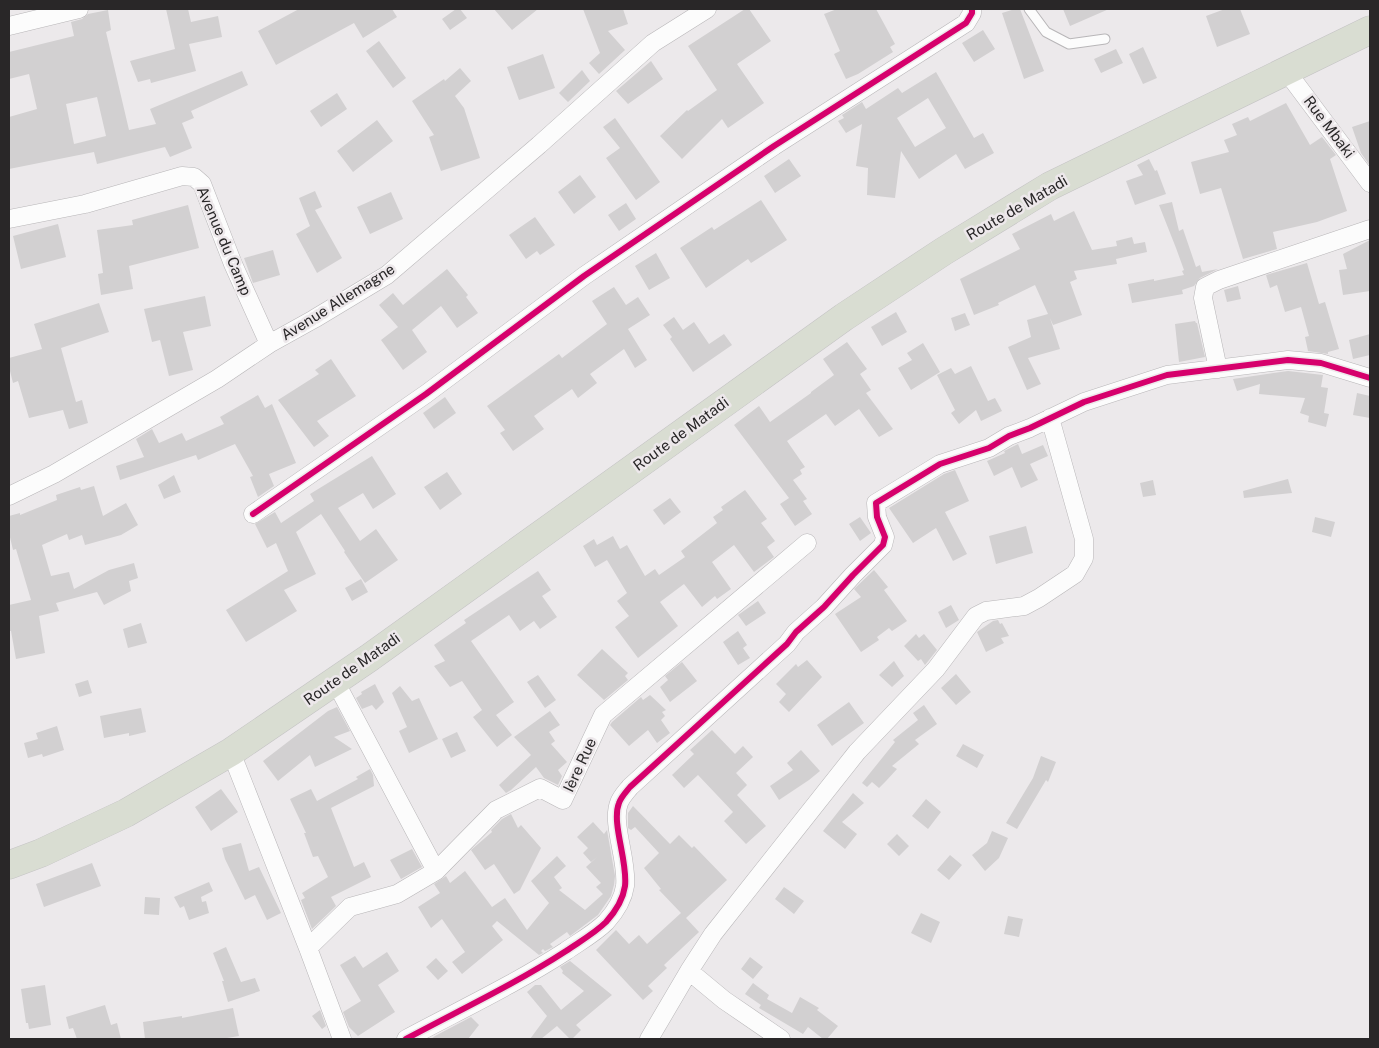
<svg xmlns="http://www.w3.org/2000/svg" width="1379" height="1048" viewBox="0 0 1379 1048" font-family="'Public Sans',sans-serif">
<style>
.building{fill:#d2d0d1;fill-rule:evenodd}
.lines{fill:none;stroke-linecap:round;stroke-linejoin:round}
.service-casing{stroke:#b8b6b8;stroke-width:11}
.minor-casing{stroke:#b8b6b8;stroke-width:19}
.trunk-casing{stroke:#c5c4c5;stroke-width:29}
.service{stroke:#fcfcfc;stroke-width:9}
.minor{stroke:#fcfcfc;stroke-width:18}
.trunk{stroke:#d9ddd2;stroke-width:28}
.cycleway-casing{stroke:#ede8eb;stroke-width:9}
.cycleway{stroke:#d6006c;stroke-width:6}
.labels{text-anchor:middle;stroke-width:5;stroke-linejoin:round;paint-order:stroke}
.street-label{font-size:15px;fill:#292728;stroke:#ede8eb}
</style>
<rect width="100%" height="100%" fill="#ece9eb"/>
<path class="building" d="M166,9H188L191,22L218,16L222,37L189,44L196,71L151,83L150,79L138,82L130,61L175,49Z
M299,9H392L397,17L363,38L354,23L276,65L258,31Z
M456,9H460L467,18L450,30L442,19Z
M494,9H538L512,30Z
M583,9H623L628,24L608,31L625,50L599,74L589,63L600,53Z
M745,9H749L771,41L737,64L764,103L728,128L722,119L682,159L660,136L687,110L688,111L717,90L688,46Z
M837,9H876L895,44L890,47L893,52L858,74L846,79L834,54L840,51L824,14Z
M1015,9H1020L1044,71L1024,79L1002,13Z
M1063,9H1109L1070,26Z
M1225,9H1240L1250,34L1217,47L1206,16Z
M108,10L111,30L106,32L129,130L156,124L150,109L242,71L248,85L191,111L194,118L182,123L192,148L170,157L165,147L97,164L94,152L9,169V117L37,109L29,74L9,79V52L74,36L71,22L82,19L88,14ZM97,97L106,136L74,144L66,104Z
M983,30L995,49L974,62L962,43Z
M379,41L406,78L393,88L366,51Z
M1143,47L1157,78L1143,84L1129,54Z
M1116,49L1123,63L1101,73L1094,59Z
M543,54L555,88L519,100L507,67Z
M651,61L663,79L628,104L616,91Z
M460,68L471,81L455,96L464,108L480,158L441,171L429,137L434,135L412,101L444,79L445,81Z
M582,70L590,81L568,102L559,93Z
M936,72L974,138L983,133L994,153L965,169L956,154L919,179L901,151L895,198L867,195L868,168L856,166L862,124L846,133L838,121L844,118L842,115L862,102L866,109L898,88L902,93ZM928,98L946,128L915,147L897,118Z
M337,93L347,109L321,127L310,111Z
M1286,103L1310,145L1322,137L1336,155L1330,159L1347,211L1317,222L1273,232L1277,249L1243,259L1221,188L1200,194L1191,162L1229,152L1224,140L1237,135L1232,124L1248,117L1250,121Z
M615,118L660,182L636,200L606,158L620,148L603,127Z
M377,120L393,141L353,172L337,151Z
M1370,121V166L1361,153L1352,127Z
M789,159L801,176L775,193L764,176Z
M1149,159L1155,171L1157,170L1166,194L1135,205L1126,181L1143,175L1137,165Z
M580,175L596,197L574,214L558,192Z
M315,191L322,207L315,210L342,258L317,273L296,234L310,226L299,198Z
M391,192L403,219L370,234L357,207Z
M761,200L787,240L751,263L748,259L706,288L680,248L712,227L714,230Z
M1172,202L1179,231L1183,229L1196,267L1200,265L1202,272L1218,269L1200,278L1194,286L1182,290L1183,294L1132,303L1128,284L1154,279V281L1184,275L1182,271L1184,270L1176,248L1159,205Z
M626,203L636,219L619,231L608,215Z
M188,205L199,248L129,266L133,289L101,295L98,274L103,273L97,230L133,225L132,220Z
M1074,211L1092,250L1117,246L1116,241L1132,237L1134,244L1145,242L1147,252L1116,259L1117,264L1074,271L1077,279L1070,282L1082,315L1053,325L1050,318L1060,349L1028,358L1041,384L1027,390L1008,347L1031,337L1027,320L1048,314L1035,285L998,303L999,305L974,315L960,279L1020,249L1012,234L1051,214L1054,221Z
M535,217L555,245L540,255L537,251L526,259L509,235Z
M58,224L66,257L21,269L13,236Z
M1370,240V291L1343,295L1339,270L1347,269L1343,254Z
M273,250L280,275L253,283L244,258Z
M656,253L670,278L649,290L635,266Z
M1307,263L1319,304L1325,302L1339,349L1328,352V354L1308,351L1305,337L1309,336L1301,307L1285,312L1277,285L1270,288L1266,275Z
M447,269L468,295L466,297L478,313L457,328L441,306L412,330L427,352L403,370L381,340L398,327L379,305L393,293L403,305Z
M1238,286L1241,299L1227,302L1224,290Z
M614,287L626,305L638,297L650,315L628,329L647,360L635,368L624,349L590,374L597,383L578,398L572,389L534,416L544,429L513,451L500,433L505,430L487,406L559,354L562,358L607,324L592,301Z
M205,296L211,326L183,332L193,370L169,376L160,340L152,342L144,309Z
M99,303L109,332L61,348L76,402L82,400L88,423L69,429L63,410L29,418L18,381L13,383L9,367V358L42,349L34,324Z
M896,312L907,332L882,346L871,327Z
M965,313L970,325L955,331L951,318Z
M674,317L683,330L694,322L709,344L724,334L732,345L693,372L670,339L672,337L663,325Z
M1195,321L1196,323H1197L1205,357L1179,362L1175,324Z
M1370,334V355L1353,359L1349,340Z
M847,342L867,369L860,374L871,390L866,393L893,429L879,437L859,409L835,426L826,414L787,441L805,467L800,470L802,474L793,480L807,499L803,501L812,514L795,526L780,504L789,498L734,425L759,406L770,422L811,393V392L834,375L823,359Z
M923,343L940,372L911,390L898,368L912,360L907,353Z
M331,359L356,396L317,421L329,436L314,447L278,400L319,374L315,370Z
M971,366L988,401L995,398L1002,411L981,421L976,410L959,424L951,413L955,410L937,375L951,368L955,374Z
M1288,371L1323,375L1321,387L1328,388L1324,413L1329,414L1326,427L1308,422L1309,416L1300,413L1305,398L1259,394L1260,384L1237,391L1233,379Z
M1357,393L1370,396V418L1353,415Z
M258,395L265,408L272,404L296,463L269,474L274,486L258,497L250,477L253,476L235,444L198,460L196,455L120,480L116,466L144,457L136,439L152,429L159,443L182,433L186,441L224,424L220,417Z
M445,397L456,413L434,429L423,413Z
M1018,444L1022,454L1043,445L1048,456L1030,464L1038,480L1021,488L1012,467L994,476L987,461L1005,453L1004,451Z
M372,456L396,494L373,509L363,493L338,508L360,541L376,529L398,560L365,583L344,552L345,551L321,514L296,532L316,574L284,590L297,611L246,642L226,610L288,571L276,543L267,548L255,524L275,512L281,523L314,501L310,494Z
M955,470L969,501L945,512L967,554L953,561L936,528L913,543L889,508L944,474Z
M447,472L462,494L440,510L424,487Z
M174,475L181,492L164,499L158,485Z
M1288,479L1292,493L1244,498L1243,491Z
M1153,480L1156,495L1143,497L1140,483Z
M94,486L103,516L126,503L138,525L121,535L85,545L82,535L69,540L67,534L42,545L51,576L69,572L74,589L109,570L134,563L138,578L129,581L131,591L104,605L97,592L56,603L59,611L39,616L45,653L16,659L11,631H9V605L31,600L16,549L13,550L9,533V516L20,513V515L57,500L56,495L80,487L81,490Z
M745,490L767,519L761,523L775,541L767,547L774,557L754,572L734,545L712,562L731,589L717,599L715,596L702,607L684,584L660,602L678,626L638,658L615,627L629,616L617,601L627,593L607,560L595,567L583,546L594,539L597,545L613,536L620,549L627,545L645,576L655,569L659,575L685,557L681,551L717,523L713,517L723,510L721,507Z
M670,498L681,512L664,525L653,510Z
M860,517L871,533L860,541L849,524Z
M1315,517L1335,522L1331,537L1312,532Z
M1026,526L1033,553L996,564L989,536Z
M874,570L888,587L884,590L907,621L892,631L889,628L877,637L879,640L861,652L835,614L861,597L854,589Z
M538,571L551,590L542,596L557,617L540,629L534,621L520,631L509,615L471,641L514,702L496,715L512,735L497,747L473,717L482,710L462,681L450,687L434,666L445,661L434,645L466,623L464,620Z
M361,579L368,592L352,601L345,588Z
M758,601L766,613L746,626L738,615Z
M951,605L959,620L946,628L938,612Z
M998,620L1000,624L1002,623L1009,636L1001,638L1004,643L986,652L977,632L993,621Z
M141,623L147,643L128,648L123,629Z
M738,631L747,645L743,648L750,658L738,665L723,642Z
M916,634L919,638L924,634L937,650L925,665L921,659L918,661L904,646Z
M602,649L628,673L625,676L628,680L604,700L577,675Z
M807,660L822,677L789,712L779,702L786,694L776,684L796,664L798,667Z
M894,661L904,676L892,687L879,675Z
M682,662L697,681L670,702L660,687L668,680L665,676Z
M956,674L971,692L956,705L941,688Z
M538,675L556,700L545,708L527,682Z
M88,680L92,693L79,697L75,684Z
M375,684L384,702L376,710L372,705L362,709L356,698L362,694L361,692Z
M400,686L412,701L419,698L438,739L409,753L399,731L407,727L392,693Z
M650,695L666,710L662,712L665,716L661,720L670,733L657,743L648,730L629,746L610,725L612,722L641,697L643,700Z
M849,702L864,723L832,746L817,725Z
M924,705L937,724L915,740L919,744L892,766L897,769L886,781L879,788L872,782L867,787L862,783L895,742L893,740L918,720L913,713Z
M337,707L350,731L334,737L352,749L315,767L310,755L278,781L263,761L328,711Z
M141,708L146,732L129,736V733L104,738L100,716Z
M550,711L560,725L549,732L555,741L551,744L567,762L558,770L562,776L558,785L544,778L536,767L511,790L506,793L499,785L531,755L514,737Z
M57,726L64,750L43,757L42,754L28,758L24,743L38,739L36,733Z
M712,730L735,754L743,746L753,757L736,773L747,785L737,795L766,826L746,844L724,821L733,812L698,775L684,788L672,775L694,754L690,750Z
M457,732L466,751L451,758L442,739Z
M963,744L984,755L977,768L956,756Z
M801,750L820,771L809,780L779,800L770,786L793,770L787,763Z
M1041,756L1056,762L1048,782L1046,780L1017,829L1006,823L1033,778Z
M370,769L373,775L374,786L331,808L354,867L364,862L371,877L331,897L336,906L312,929L301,900L305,898L302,893L328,877L318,856L313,857L304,833H306L290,799L311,789L317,801L358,779L356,777Z
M221,789L238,812L211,831L195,807Z
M853,793L864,803L842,822L857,834L845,849L823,831Z
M926,799L941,812L928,829L912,816Z
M633,806L670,844L679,835L692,848L694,846L727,880L686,918L699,932L664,965L667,968L648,986L653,991L643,1000L596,950L616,930L629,944L639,935L647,944L681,913L659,890L661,889L644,868L659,853L635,827L631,830L628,828V813Z
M511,814L518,828L521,825L541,848L520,890L514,894L494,864L485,870L471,850L492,832L491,830L502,819Z
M593,822L604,834L607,830L615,876L614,885L611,896L598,915L570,936L567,932L550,944L553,947L545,951L543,949L541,951L543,953L539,955L497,921L492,926L503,940L462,974L452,962L465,952L442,919L431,928L418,907L440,893L434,884L446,876L450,883L465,871L492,907L505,898L527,930L549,903L531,881L557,856L566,866L554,877L562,888L559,890L585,910L603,894L596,887L601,883L586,867L597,857L591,862L583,853L588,848L577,837Z
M992,831L1008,838L999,858L985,871L972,855L987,843Z
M897,834L909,846L899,856L887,844Z
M241,843L249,871L259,867L281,913L267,920L255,895L245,900L225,859L222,848Z
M412,849L422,867L401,879L390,860Z
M950,855L962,865L949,880L937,870Z
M92,863L101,886L44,907L36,884Z
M209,882L213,891L201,897L202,902L206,901L209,913L189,920L184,906L180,908L174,897Z
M784,887L804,901L794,914L775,899Z
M145,897L160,898L159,915L144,914Z
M921,913L940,922L931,943L911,933Z
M1008,916L1023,919L1019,937L1004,934Z
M226,947L241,982L255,978L260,991L228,1002L222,981H224L213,953Z
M387,952L399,971L378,985L395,1012L358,1036L349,1027L343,1012L361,1001L340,965L355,956L363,968Z
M750,957L763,967L753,979L741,969Z
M436,958L448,971L438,980L426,967Z
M570,961L612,995L576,1025L581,1030L572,1039H570L557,1026L541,1039H530L547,1016L527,992L535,985H541L561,1010L584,991L562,973L563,971L560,967Z
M753,983L769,995L767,999L792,1013L800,997L819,1008L817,1010L838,1026L827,1039H823L808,1027L803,1034L759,1008L761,1005L745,994Z
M45,985L51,1025L29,1029L28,1023H26L21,989Z
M105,1005L111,1025L117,1023L121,1039H77L73,1028L69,1029L66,1017Z
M233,1008L239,1036L221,1039H145L143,1022L182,1016V1018Z
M320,1010L326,1026L322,1029L312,1016Z
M471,1017L479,1025L468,1039H431L435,1036Z"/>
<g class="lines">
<defs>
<path id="service" d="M1029,9L1046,32L1069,44L1105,39"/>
<path id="minor" d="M9,26L79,9
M1287,72L1370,183
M9,219L85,204L182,176L194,177L202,184L233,264L269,344
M1218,369L1203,298L1205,287L1219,280L1370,229
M9,496L54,474L217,379L269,344L314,319L387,275L539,145L653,43L707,9
M253,514L426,394L584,276L774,146L966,23L972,13V9
M335,681L436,871
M231,752L308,948L342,1039
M308,948L350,907L397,894L436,871L496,810L540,788L563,800L603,715L807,543
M689,971L724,1000L781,1039
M406,1039C460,1010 515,984 566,951C579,942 595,933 606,922C615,912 623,900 625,886C628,861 611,823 619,803C621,797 626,792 630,787L787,644L796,632L824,607L853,575L883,545L885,537L877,517L876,503L940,464L989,448L1009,436L1030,428L1084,402L1167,375L1288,360L1321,363L1370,378
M649,1039L689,971L713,934L857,752L936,669L976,616L986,611L1024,606L1039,598L1075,574L1084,558V539L1050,418"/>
<path id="trunk" d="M9,865L41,853L126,813L231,752L369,658L844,317L944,251L1050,186L1370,30"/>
</defs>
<use href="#service" class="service-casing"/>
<use href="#minor" class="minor-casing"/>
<use href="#trunk" class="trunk-casing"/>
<use href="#service" class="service"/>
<use href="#minor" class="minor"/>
<use href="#trunk" class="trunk"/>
<defs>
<path id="cycleway" d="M253,514L426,394L584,276L774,146L966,23L972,13V9
M406,1039C460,1010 515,984 566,951C579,942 595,933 606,922C615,912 623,900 625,886C628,861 611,823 619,803C621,797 626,792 630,787L787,644L796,632L824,607L853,575L883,545L885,537L877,517L876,503L940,464L989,448L1009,436L1030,428L1084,402L1167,375L1288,360L1321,363L1370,378"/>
</defs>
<use href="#cycleway" class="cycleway-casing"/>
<use href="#cycleway" class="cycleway"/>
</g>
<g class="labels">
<g class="street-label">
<text transform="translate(1329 127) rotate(53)" y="5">Rue Mbaki</text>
<text transform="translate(1017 208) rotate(-30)" y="5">Route de Matadi</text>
<text transform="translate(224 241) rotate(67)" y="5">Avenue du Camp</text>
<text transform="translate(338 302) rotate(-32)" y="5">Avenue Allemagne</text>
<text transform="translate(681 434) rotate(-36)" y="5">Route de Matadi</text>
<text transform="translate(352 669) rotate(-35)" y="5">Route de Matadi</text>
<text transform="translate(580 765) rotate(-65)" y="5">Ière Rue</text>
</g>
</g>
<rect width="1379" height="1048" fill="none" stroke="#292728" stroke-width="20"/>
</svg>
